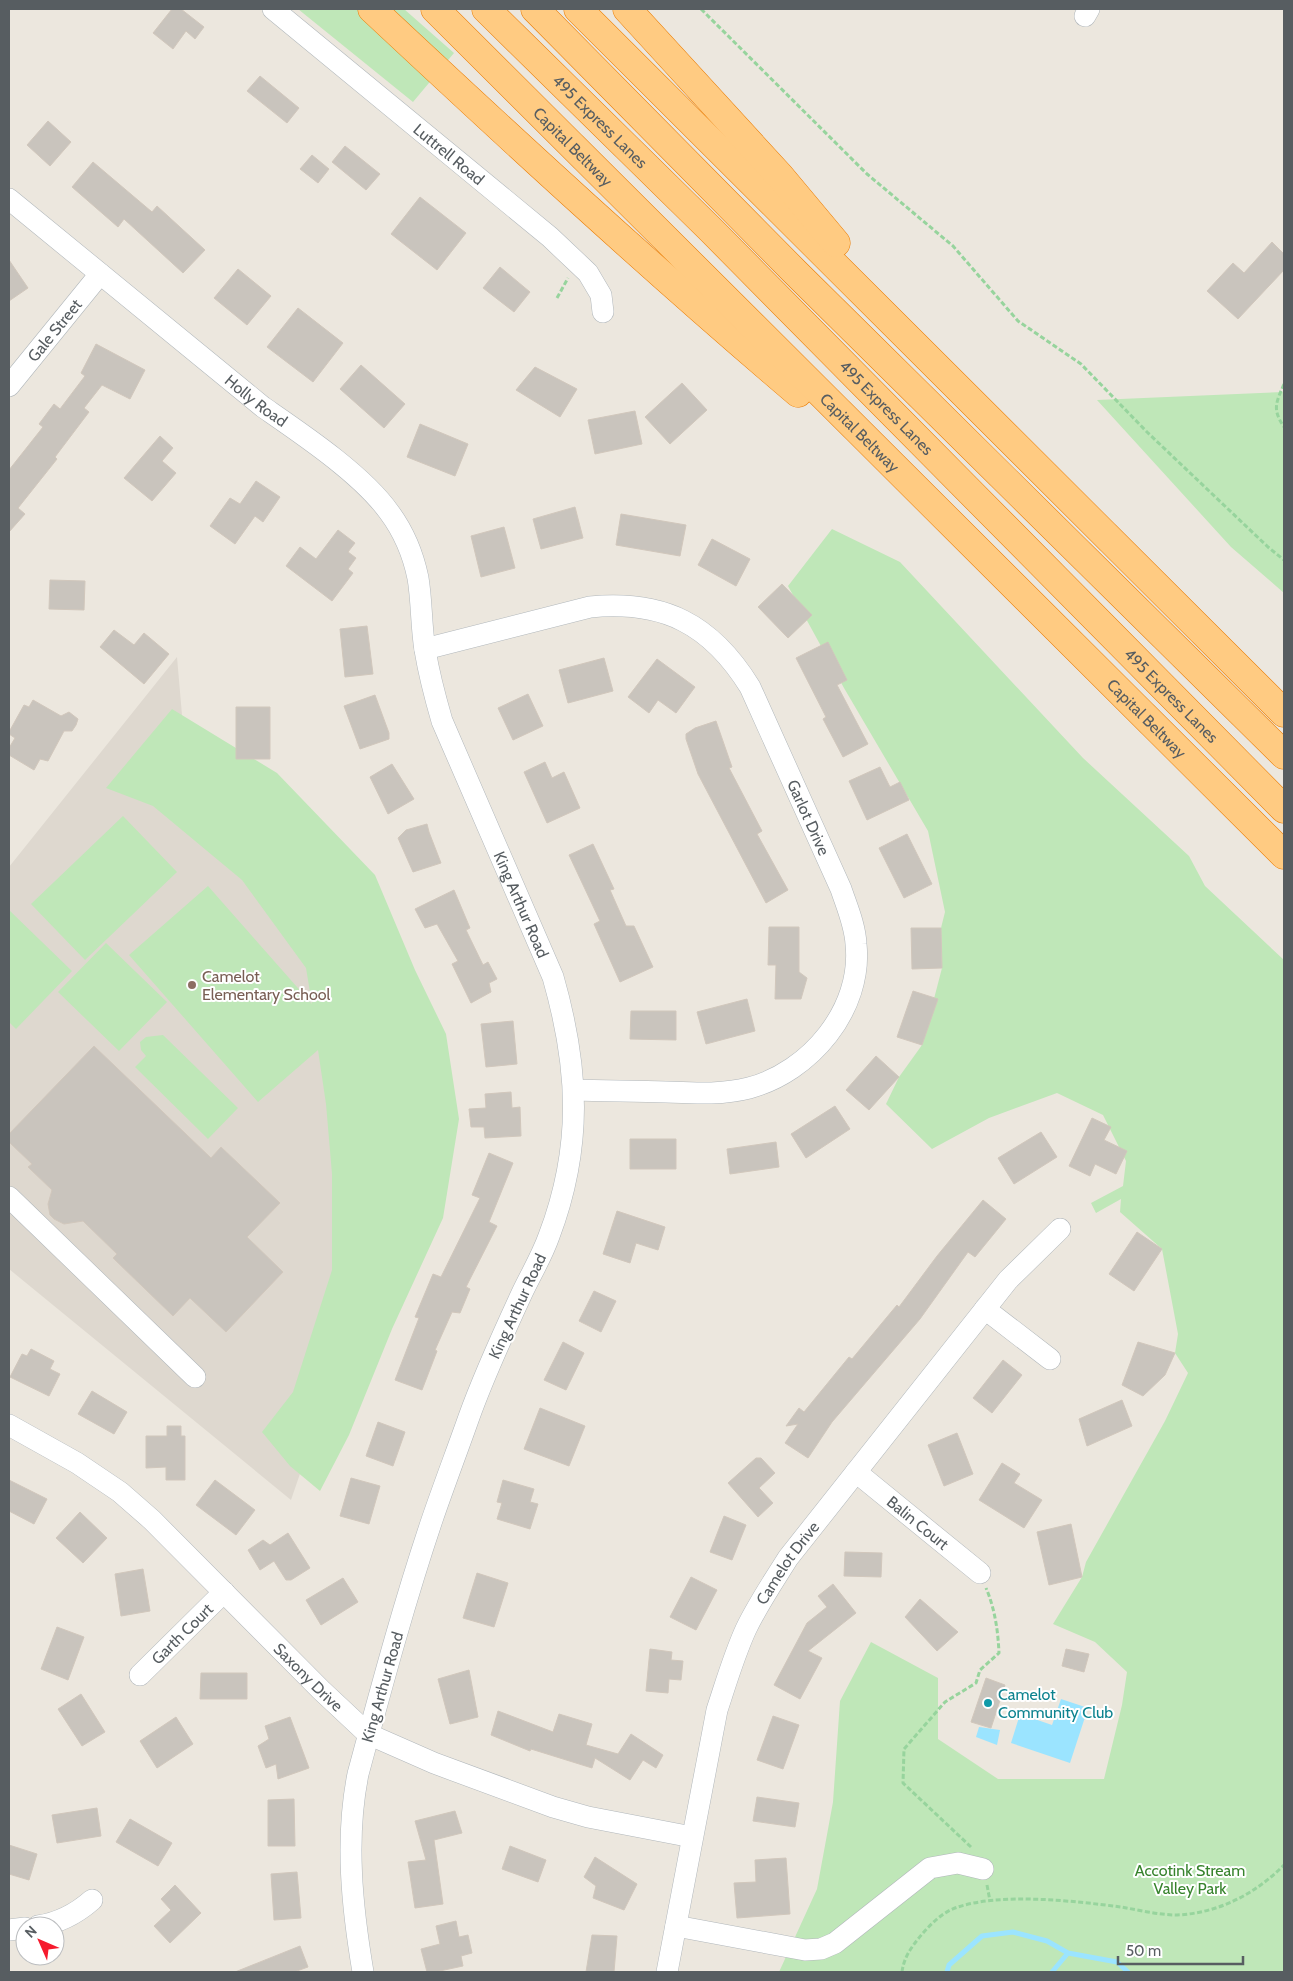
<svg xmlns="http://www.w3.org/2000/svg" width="1293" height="1981" viewBox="0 0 1293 1981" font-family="Cabin,sans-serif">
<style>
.education{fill:#ded8cf}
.green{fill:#bfe7b8}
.water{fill:#9be4ff}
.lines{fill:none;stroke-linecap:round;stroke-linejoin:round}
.stream{stroke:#9be4ff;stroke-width:5}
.building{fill:#c9c4bd;stroke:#d1c7bc}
.minor-casing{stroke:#b1b7bb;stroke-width:22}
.highway-casing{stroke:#ea7b00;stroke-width:29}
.path{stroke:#97d49d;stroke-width:3;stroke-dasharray:5 2.5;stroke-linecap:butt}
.minor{stroke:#fff;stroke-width:21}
.highway{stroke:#ffcb82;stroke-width:28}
.education-dot{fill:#8d6e63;stroke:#fff;stroke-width:2}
.culture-dot{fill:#0f9aa8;stroke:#fff;stroke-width:2}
.labels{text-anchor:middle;stroke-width:4;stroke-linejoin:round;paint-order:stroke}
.street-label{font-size:16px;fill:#575d61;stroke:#fff}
.education-label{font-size:16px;fill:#785e54;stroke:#fff;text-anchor:start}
.culture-label{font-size:16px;fill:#0d838f;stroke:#fff;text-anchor:start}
.park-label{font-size:16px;fill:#37832d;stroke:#fff}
</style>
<rect width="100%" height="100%" fill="#ece7de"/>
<path class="education" d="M177,657L192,831L309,828L427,1104L291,1500L9,1269V867Z"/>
<path class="green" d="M298,9H404L454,53L413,102Z
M1284,392V593L1231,547L1097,400Z
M832,529L900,562L1083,758L1189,856L1205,886L1284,960V1972H779L817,1889L833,1802L840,1701L871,1642L938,1678V1739L998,1779H1104L1122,1705L1127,1672L1095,1642L1053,1624L1082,1577L1086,1562L1165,1421L1188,1373L1175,1353L1178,1334L1162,1249L1120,1212L1121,1199L1096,1213L1091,1203L1123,1186L1126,1161L1103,1115L1057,1093L989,1118L932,1149L886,1104L899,1077L922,1045L942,968L941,928L945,912L928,831L844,688L788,586Z
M172,709L277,773L375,875L415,970L446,1034L459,1119L443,1218L392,1329L349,1435L320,1491L290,1466L262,1432L293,1392L332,1270V1174L326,1104L318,1050L258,1102L129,955L208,886L312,1004L306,968L242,880L153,806L106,788Z
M123,816L177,872L85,960L31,904Z
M9,910L72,971L16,1029L9,1022Z
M106,943L167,1002L119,1051L58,992Z
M163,1035L238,1108L208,1139L135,1067L146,1056L141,1050L140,1042L146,1037Z"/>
<path class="water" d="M1061,1699L1088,1708L1070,1763L1011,1743L1020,1714L1052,1725Z
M979,1727L1000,1730L997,1745L976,1737Z"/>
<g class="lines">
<path class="stream" d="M947,1972L949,1965L982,1936L1013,1932L1047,1941L1068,1953
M1052,1972L1068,1953L1117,1962L1128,1972"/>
</g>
<path class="building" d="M172,9H181L204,27L195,39L186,31L173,49L153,33Z
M260,76L299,108L287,123L247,91Z
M48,121L71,142L50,166L27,145Z
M345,146L380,174L366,190L332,162Z
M312,155L329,169L318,183L300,169Z
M93,162L152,212L157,206L205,250L183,273L124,219L118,227L72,187Z
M420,197L466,233L437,270L391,234Z
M1272,242L1284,254V270L1238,319L1207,291L1233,263L1244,273Z
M9,260L28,288L9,301Z
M500,267L530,292L514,312L483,288Z
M238,269L271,296L247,325L214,298Z
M298,308L343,343L313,382L267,347Z
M96,344L145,370L130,399L102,385L84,408L89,412L55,457L57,459L18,508L25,514L9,532V470L43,427L39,424L54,404L60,409L85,376L81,373Z
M361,365L405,404L384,428L340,389Z
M535,367L577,389L560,417L516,390Z
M682,383L707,410L670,444L645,417Z
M635,411L642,444L595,454L588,420Z
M420,424L468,444L455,476L407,457Z
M160,436L173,448L162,461L176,473L152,501L124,478Z
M256,481L280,497L263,522L255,516L235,544L210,526L230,498L240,504Z
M575,507L583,538L541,549L533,519Z
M621,514L686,525L680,556L616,545Z
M504,527L515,568L481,577L471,536Z
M338,530L355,543L348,552L356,558L348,569L353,573L332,601L286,566L300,547L316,559Z
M712,539L750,559L736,586L698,565Z
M50,580L85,581L84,610L49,609Z
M782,584L812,615L788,638L758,607Z
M367,626L373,674L345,677L340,629Z
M114,630L134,645L144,633L169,654L144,684L100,647Z
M828,642L847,680L837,685L868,744L843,757L823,719L826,717L796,658Z
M604,658L613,691L568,703L559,670Z
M657,659L695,687L676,713L658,700L649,713L628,697Z
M528,694L543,726L513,740L498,708Z
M375,695L389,733V739L360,749L344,706Z
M33,700L61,716L69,712L78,719L76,725L72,731H64L48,761L40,759L34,770L9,755V748L15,738L9,734V732L24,705L29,707Z
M236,707H270V759H236Z
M716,721L732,767L729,768L762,831L757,834L788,890L766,903L698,774L686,739V734L695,728Z
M545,762L552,778L564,772L580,808L547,823L524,772Z
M392,764L414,799L388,814L370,777Z
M880,767L890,787L900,782L909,800L867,820L849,781Z
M427,824L429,832L441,863L413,872L398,838L406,830Z
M907,834L932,884L904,898L879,848Z
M593,844L614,889L610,890L626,926H634L653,967L620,982L594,924L600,921L569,855Z
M454,890L470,928L466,930L483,965L488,962L497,979L489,983L491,992L471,1003L452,964L458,961L437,924L425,928L415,909Z
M769,927H799V972L807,978L801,999H775L776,965H768Z
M911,928H941L942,968L912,969Z
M913,991L938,999L922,1045L897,1037Z
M747,999L755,1031L706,1044L697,1012Z
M631,1011H676V1040L630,1039Z
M513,1021L517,1064L486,1067L481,1024Z
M94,1046L211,1158L221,1147L280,1203L247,1237L283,1272L226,1332L190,1298L173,1316L113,1258L117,1254L83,1221L64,1224L54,1219L50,1215L48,1204L52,1190L28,1167L32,1164L9,1142V1134Z
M876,1056L899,1077L869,1110L846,1090Z
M511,1092L512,1108L520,1107L521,1136L485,1138L484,1127H471L469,1109L486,1108L485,1094Z
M835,1106L850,1129L806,1158L791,1134Z
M1092,1118L1111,1127L1104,1140L1127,1151L1116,1174L1095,1164L1090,1176L1069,1166Z
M1041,1132L1057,1157L1014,1184L998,1158Z
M630,1139H676V1169H630Z
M776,1142L779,1167L730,1174L727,1149Z
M489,1153L513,1163L489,1222L497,1226L466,1287L470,1289L460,1313L452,1312L435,1350L437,1351L422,1390L395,1380L419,1318L415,1317L433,1274L441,1277L480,1198L472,1195Z
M983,1200L1006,1219L975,1257L968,1252L920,1319L832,1422L808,1458L785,1443L798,1424L786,1426L799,1408L804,1412L849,1357L852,1359L897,1305L899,1307L937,1256Z
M617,1211L665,1227L658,1250L636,1243L630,1263L603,1254Z
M1137,1232L1162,1249L1134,1291L1109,1274Z
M594,1291L616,1301L601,1332L579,1321Z
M563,1342L584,1353L566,1390L544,1380Z
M1138,1342L1175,1353L1165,1375L1143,1396L1122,1385Z
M31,1349L54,1361L50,1369L60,1374L49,1396L10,1377L22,1354L27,1356Z
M1003,1360L1022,1375L992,1413L973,1398Z
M92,1391L127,1412L114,1434L78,1414Z
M1122,1400L1132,1426L1087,1446L1079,1419Z
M540,1408L585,1426L569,1466L524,1449Z
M378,1422L405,1432L393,1466L366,1456Z
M167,1426H181V1436H185V1480H166V1467L146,1468V1436H167Z
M957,1433L973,1474L944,1486L928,1445Z
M756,1458H761L775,1473L759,1488L773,1503L758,1517L728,1483Z
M1002,1463L1020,1474L1014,1483L1042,1500L1024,1528L979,1500Z
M351,1478L380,1486L369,1524L340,1516Z
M9,1480L47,1499L34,1524L9,1511Z
M215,1480L255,1510L236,1535L196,1505Z
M503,1480L534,1489L530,1502L538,1504L530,1529L497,1519L502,1503L497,1502Z
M80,1512L107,1538L83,1563L56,1538Z
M724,1516L746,1525L732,1560L710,1552Z
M1071,1524L1082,1577L1049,1585L1037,1532Z
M288,1533L310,1568L291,1580H286L274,1561L260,1570L248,1550L263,1540L270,1545Z
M845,1552L882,1553L881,1577L844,1576Z
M143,1569L150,1611L121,1616L115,1574Z
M477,1573L508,1583L494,1627L463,1618Z
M691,1577L717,1590L696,1630L670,1617Z
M343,1578L358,1602L321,1625L306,1600Z
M833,1584L856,1613L808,1651L822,1658L800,1699L774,1685L807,1623L827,1607L818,1596Z
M920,1599L958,1632L937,1651L905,1617Z
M57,1627L84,1637L68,1680L41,1669Z
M650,1649L672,1652L671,1660L683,1661L681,1680L669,1679L668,1693L646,1691Z
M1066,1649L1089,1654L1084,1672L1062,1666Z
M469,1670L478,1717L450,1724L438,1679Z
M201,1673H247V1699H200Z
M986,1678L1005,1685L991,1728L971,1722Z
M81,1694L105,1732L82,1746L58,1709Z
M498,1711L553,1732L559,1714L592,1724L586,1745L618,1754L631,1734L663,1755L656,1768L643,1760L630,1780L595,1758L592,1768L531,1749L530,1751L491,1735Z
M773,1716L799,1725L783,1769L757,1760Z
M176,1717L193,1744L157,1768L140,1741Z
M290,1717L309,1768L278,1779L276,1764L266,1768L258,1746L269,1739L265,1726Z
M757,1797L799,1803L795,1827L753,1821Z
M294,1799L295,1846H268V1800Z
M97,1808L101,1836L57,1843L52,1815Z
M455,1811L462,1833L434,1840L443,1904L415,1908L408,1862L426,1860L415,1821Z
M130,1819L172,1843L158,1866L116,1842Z
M9,1845L37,1854L29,1880L9,1874Z
M510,1846L546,1860L538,1882L502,1869Z
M595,1857L637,1884L624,1910L593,1898L596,1886L584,1877Z
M786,1858L790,1914L737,1918L734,1883L756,1882L755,1860Z
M297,1872L301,1918L274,1920L271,1874Z
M175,1885L201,1913L170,1943L154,1926L171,1910L161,1899Z
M456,1921L459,1937L468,1935L472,1953L461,1956L463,1966L435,1972H427L421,1949L440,1944L436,1926Z
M592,1935L617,1936L614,1972H586Z
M300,1946L308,1967L294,1972H235Z"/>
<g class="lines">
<defs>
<g id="minor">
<path id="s1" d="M273,9L550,237L588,273L601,295L603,312"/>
<path d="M1085,16L1089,9"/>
<path id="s2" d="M9,199L263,407C302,434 362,474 389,512C404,532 413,554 418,578C422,602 421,626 425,650C429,674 435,697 442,721L553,977C579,1068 583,1146 549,1236C542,1256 531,1274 522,1293C503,1334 484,1375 469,1417C457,1451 444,1485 432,1520C404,1603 381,1689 358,1774C345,1839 352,1907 363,1972"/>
<path id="s3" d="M9,386L100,274"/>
<path id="s4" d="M425,649L590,607C664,600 711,624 750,687L841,889C847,907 855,925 856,944C863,1009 810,1072 749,1088C722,1095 693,1093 666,1092C635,1091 605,1091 574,1090"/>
<path d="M9,1197L195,1377"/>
<path d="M985,1309L1050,1359"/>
<path id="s5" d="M9,1425L77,1463L120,1492L152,1520L321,1690L368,1734L434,1763L553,1807L588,1817L692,1837"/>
<path id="s6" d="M856,1472L980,1573"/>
<path id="s7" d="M140,1675L224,1592"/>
<path d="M38,1926C59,1923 76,1914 92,1900"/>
<path d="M676,1926L805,1950L821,1949L835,1943L930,1868L958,1863L983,1869"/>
<path d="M9,1930L25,1928"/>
<path id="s8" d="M667,1972L717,1710C726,1683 734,1655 746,1629C758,1604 773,1582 788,1558L1008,1280L1060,1229"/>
</g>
<g id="highway">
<path d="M372,9C511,139 652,269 798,393"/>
<path id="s9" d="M435,9L1284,855"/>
<path id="s10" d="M486,9L711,230L1284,809"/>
<path d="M535,9L795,272L1284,755"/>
<path d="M578,9L1284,713"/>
<path d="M627,9L780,176L836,243"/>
</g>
</defs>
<use href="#minor" class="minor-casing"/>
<use href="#highway" class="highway-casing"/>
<path class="path" d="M701,9L867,174L953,246L1018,321L1081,364L1147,432L1268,547L1284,560
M557,298L568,278
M1284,384C1276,403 1272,409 1284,427
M971,1847L903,1783L904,1749L945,1702L976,1683L980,1670L999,1653C998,1631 995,1609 986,1588
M987,1885L990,1901
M902,1972C904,1956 913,1945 923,1933C932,1923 942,1913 955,1908C1000,1892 1074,1901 1121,1907C1139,1910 1159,1915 1177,1915C1219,1913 1255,1894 1284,1865"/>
<use href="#minor" class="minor"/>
<use href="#highway" class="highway"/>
</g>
<circle class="education-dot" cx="192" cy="985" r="5"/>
<circle class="culture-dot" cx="988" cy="1703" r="5"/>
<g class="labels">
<g class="street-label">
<text dy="6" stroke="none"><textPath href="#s10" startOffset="160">495 Express Lanes</textPath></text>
<text dy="6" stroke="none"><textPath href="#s9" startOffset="195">Capital Beltway</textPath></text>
<text dy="6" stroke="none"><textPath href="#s1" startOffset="228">Luttrell Road</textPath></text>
<text dy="6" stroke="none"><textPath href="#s3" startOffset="72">Gale Street</textPath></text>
<text dy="6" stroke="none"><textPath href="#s2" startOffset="319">Holly Road</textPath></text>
<text dy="6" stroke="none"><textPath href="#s10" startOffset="565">495 Express Lanes</textPath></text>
<text dy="6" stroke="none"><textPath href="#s9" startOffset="600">Capital Beltway</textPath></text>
<text dy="6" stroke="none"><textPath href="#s10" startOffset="970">495 Express Lanes</textPath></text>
<text dy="6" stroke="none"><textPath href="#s9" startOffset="1005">Capital Beltway</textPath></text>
<text dy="6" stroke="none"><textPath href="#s4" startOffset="504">Garlot Drive</textPath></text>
<text dy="6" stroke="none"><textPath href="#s2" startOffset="911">King Arthur Road</textPath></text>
<text transform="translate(517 1306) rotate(-65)" y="6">King Arthur Road</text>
<text dy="6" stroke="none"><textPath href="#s6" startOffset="80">Balin Court</textPath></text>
<text dy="6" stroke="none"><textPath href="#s8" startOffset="431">Camelot Drive</textPath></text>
<text dy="6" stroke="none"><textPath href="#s7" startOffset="59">Garth Court</textPath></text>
<text dy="6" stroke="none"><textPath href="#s5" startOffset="394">Saxony Drive</textPath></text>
<text transform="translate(382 1687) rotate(-74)" y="6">King Arthur Road</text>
</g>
<g class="education-label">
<text x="202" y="982">Camelot<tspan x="202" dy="18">Elementary School</tspan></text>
</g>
<g class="culture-label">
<text x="998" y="1700">Camelot<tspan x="998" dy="18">Community Club</tspan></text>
</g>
<g class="park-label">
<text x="1190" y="1876">Accotink Stream<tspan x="1190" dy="18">Valley Park</tspan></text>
</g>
</g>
<rect width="1293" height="1981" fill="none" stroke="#575d61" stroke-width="20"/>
<g transform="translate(40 1941) rotate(315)"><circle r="24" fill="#ffffff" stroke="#bcbec0"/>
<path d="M0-4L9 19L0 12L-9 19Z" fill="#f61a2d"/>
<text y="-8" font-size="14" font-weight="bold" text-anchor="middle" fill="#575d61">N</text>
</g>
<path d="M1118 1956v8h125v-8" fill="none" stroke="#575d61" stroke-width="2.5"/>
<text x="1126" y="1956" font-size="15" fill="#575d61" stroke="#ffffff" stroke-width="4" paint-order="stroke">50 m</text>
</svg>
